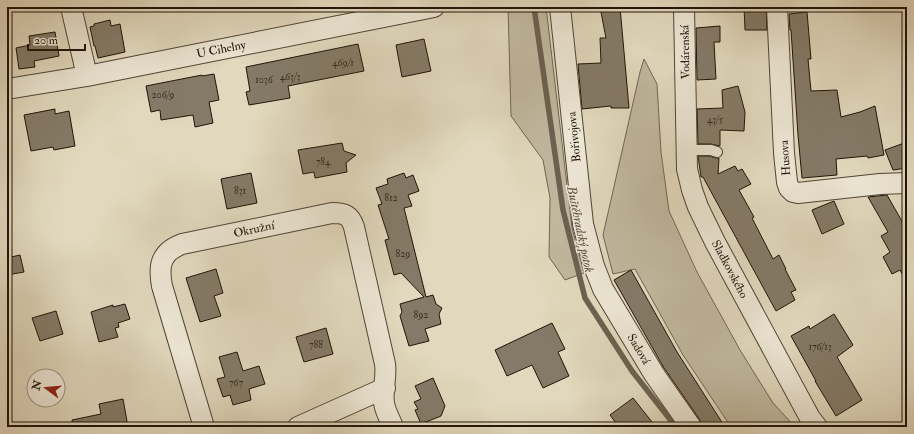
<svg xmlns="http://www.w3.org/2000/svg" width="914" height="434" viewBox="0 0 914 434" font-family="'IM FELL Double Pica',serif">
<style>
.green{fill:#c0b79e;stroke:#706654}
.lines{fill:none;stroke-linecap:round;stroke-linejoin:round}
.stream{stroke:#6c6150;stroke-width:5.5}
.building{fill:#847a67;stroke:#201409}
.service-casing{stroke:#504536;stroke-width:12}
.minor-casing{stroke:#504536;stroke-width:22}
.service{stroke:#ece6d4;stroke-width:10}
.minor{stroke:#ece6d4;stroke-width:20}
.labels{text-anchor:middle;stroke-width:3;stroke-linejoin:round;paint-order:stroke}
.number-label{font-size:10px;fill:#392e20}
.street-label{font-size:12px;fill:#201409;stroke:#ece6d4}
.water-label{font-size:13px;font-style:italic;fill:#594e3f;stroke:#ece6d4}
</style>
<rect width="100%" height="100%" fill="#e1d8bd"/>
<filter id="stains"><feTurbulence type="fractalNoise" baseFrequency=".005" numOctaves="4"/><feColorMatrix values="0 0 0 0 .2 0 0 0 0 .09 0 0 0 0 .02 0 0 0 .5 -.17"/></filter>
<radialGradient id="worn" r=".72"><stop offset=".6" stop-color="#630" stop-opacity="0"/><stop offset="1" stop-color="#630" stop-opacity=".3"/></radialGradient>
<path class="green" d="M508,7H546L572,228L584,273L565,280L549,257L550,198L543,160L511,116Z
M644,59L657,84L661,152L669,211L697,272L740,350L773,403L795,427H731L683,355L635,269L613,274L603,235L640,72Z"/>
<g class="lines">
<path class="stream" d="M534,7L563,210L585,298L632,371L676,427"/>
</g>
<path class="building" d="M600,7H620L629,108H611V106L582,109L578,64L601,63L600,38H606Z
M744,7H766L767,30H745Z
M807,12L811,59H808L811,91L837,90L841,117L860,112L875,106L884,155L868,158L867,156L836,159L837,175L802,178L798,135L791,30H790L789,14Z
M110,20L111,26L120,24L125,52L98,58L95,46H94L90,27L94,26V24Z
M720,26V42H714L716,79L697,80L696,28Z
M55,32L59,56L34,61L35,67L19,69L16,48L30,45L29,36Z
M424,39L431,71L402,77L396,45Z
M358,44L364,71L288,86L290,98L249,105L246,92L250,91L246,67Z
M214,74L219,100L209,102L213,123L195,127L193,115L161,120L160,110L151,112L146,86L202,75V76Z
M738,86L745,112L744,131L720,130V146L711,144H698L697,109L723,108L722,90Z
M55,109V114L69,111L75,146L54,150L53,147L31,151L24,115Z
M907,142V168L893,170L885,150Z
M342,143L344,151L356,155L346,163L347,172L315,178L314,172L303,174L298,150Z
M698,156H710L715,158H719L718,174L735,166L738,171L742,169L751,184L739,190L754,217L752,218L773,259L779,255L786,269H785L796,290L791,292L795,300L776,311L703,177H701Z
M251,173L257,203L227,209L221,179Z
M404,173L406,178L413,175L419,191L408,195L412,206L404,208L426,297L433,295L436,304L442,308L439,314L441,324L425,329L429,341L409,346L400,316L402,312L400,304L424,297L401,273L394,275L385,240L389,239L378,205L382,204L376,188L388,184L387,179Z
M887,195L907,230V283L900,270L892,274L883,257L890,252L881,236L888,232L868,197Z
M834,201L844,224L822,234L812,210Z
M20,255L24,272L7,275V258Z
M216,269L223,293L214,296L221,316L200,322L186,278Z
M631,270L677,352L725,427H702L700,420L664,368L614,280Z
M125,304L130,319L118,323L119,327L115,328L118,337L99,342L91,312L113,305V307Z
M56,311L63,334L40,341L32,318Z
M834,314L853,345L837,357L862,400L836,416L815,381H816L791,336L809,326L810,329Z
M552,323L565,349L558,352L569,376L543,388L532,365L507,376L495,350Z
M326,328L333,354L304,362L296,337Z
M237,352L243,371L259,366L265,384L249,389L251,400L233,405L230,395L223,397L217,379L225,377L219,357Z
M433,378L445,406L441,416L421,424L415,410L418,409L414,402L421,399L415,386Z
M633,398L656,427H619L610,415Z
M123,399L128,427H73L72,420L101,414L99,404Z"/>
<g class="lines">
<defs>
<path id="service" d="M687,150H711L717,152"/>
<path id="minor" d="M71,7L87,76
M560,7L583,224L594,266L603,289L654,374L691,427
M684,7L687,169L692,190L698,207L715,242L810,418L817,427
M777,7L784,153L787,182L789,188L793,192L798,193L880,184L907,183
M7,89L87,76L434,7
M204,427L162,286C158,265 161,252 182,244L332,213C345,213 350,215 354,227L385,364C387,377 382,390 384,403C385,411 390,419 393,427
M298,427L385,388"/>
</defs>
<use href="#service" class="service-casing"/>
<use href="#minor" class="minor-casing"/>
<use href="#service" class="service"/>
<use href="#minor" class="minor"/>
</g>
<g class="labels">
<g class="number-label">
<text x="343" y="66">469/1</text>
<text x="290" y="80">463/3</text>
<text x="264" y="83">1036</text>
<text x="163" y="98">206/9</text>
<text x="715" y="123">43/5</text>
<text x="323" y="165">784</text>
<text x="240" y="194">831</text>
<text x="391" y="201">812</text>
<text x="403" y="257">829</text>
<text x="421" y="318">892</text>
<text x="316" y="348">788</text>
<text x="820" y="350">176/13</text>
<text x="236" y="386">767</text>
</g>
<g class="street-label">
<text transform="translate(221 49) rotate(-11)" y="4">U Cihelny</text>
<text transform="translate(685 52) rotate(-91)" y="4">Vodárenská</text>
<text transform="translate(574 137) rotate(-96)" y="4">Bořivojova</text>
<text transform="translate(785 158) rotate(-94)" y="4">Husova</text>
<text transform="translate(254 229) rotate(-12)" y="4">Okružní</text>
<text transform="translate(730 269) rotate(62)" y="4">Sladkovského</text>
<text transform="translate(639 349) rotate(59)" y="4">Sadová</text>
</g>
<g class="water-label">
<text transform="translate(581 229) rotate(78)" y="5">Buštěhradský potok</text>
</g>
</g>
<rect width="914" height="434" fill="none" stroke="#e1d8bd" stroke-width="24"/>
<rect x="8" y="8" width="898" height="418" fill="none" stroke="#201409" stroke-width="2"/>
<rect x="12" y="12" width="890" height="410" fill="none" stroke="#201409"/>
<g transform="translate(46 388) rotate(286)"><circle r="19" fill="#ece6d4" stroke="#9a9283"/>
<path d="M0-3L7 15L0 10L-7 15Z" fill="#8f2418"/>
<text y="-6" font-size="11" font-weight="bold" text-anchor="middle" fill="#201409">N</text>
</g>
<path d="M28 44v6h57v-6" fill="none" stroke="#201409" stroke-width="2"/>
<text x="34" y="44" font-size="12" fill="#201409" stroke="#ece6d4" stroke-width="3" paint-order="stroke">20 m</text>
<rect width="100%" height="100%" filter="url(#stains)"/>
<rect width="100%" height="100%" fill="url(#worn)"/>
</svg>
